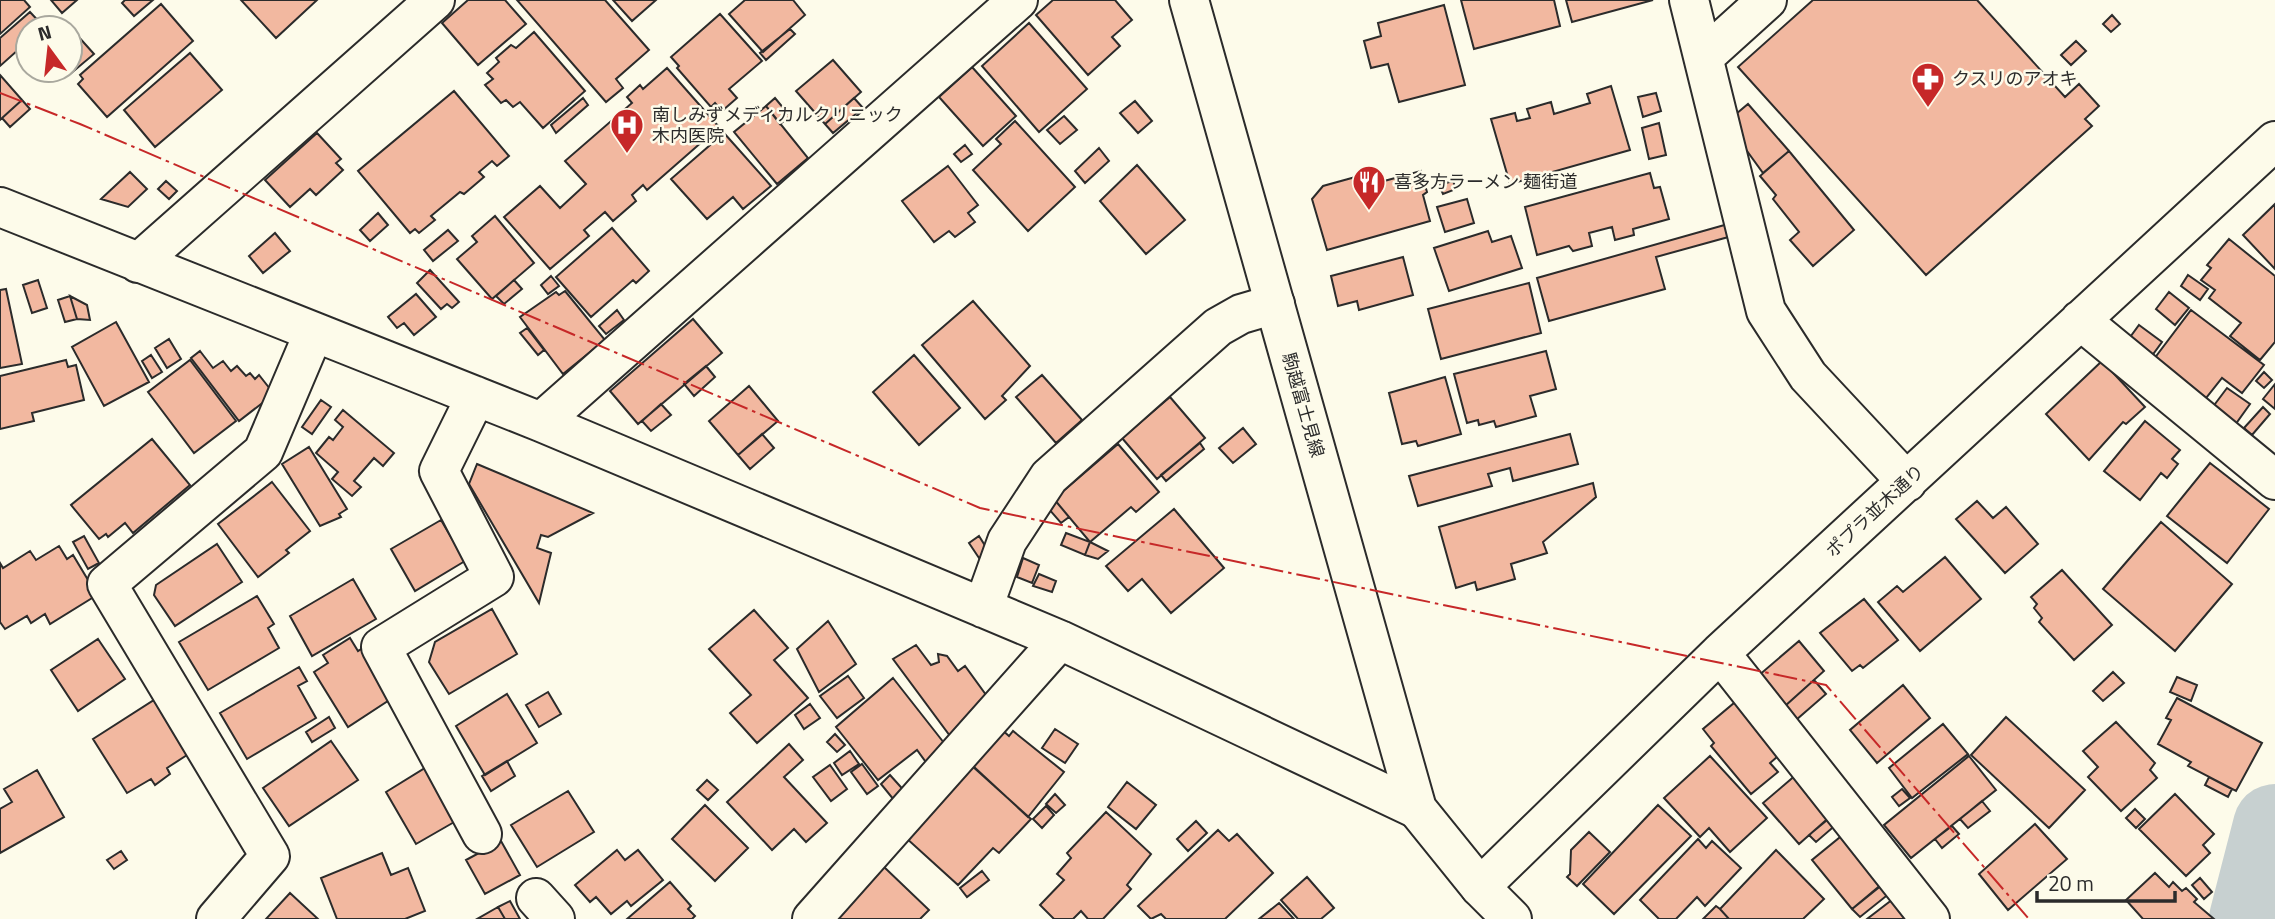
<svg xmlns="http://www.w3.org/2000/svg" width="2275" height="919" viewBox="0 0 2275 919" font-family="'Titillium Web','Noto Sans JP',sans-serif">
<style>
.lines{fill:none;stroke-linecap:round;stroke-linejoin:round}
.river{stroke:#c7d0d0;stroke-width:84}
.building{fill:#f2b8a0;stroke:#2b2b2b;stroke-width:2}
.minor-casing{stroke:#2b2b2b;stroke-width:42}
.major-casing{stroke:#2b2b2b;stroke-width:42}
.minor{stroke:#fdfbea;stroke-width:38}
.major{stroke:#fdfbea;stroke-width:38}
.power{stroke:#c62828;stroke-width:2;stroke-dasharray:24 5 3.5 5;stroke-linecap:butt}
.labels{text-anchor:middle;stroke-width:5;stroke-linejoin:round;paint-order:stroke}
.poi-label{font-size:18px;fill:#2b2b2b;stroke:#fdfbea;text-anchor:start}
.street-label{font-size:18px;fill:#2b2b2b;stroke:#fdfbea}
</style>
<rect width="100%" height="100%" fill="#fdfbea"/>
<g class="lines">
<path class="river" d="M2251,919L2275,826"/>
</g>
<path class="building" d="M0,0H24L30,7L0,34Z
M51,0H77L62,13Z
M125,0H153L134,16L122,3Z
M241,0H317L276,38Z
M468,0H505L526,24L478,65L442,23Z
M517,0H605L649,50L616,79L623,88L606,102Z
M613,0H656L632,21Z
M745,0H793L805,15L763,52L729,14Z
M1053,0H1115L1132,20L1112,37L1120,46L1088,75L1036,15Z
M1461,0H1554L1560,26L1474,49Z
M1566,0H1653L1572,22Z
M1813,0H1977L2065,97L2079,84L2099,106L2085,119L2092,126L1926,275L1738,67Z
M161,4L193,41L107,117L78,84L83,79L80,75Z
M1444,5L1465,85L1399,102L1388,64L1371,68L1364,41L1381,36L1378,23Z
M30,12L44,27L28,28V41L0,66V38Z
M720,14L762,61L729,89L737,98L722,111L715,103L711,107L677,68L679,66L671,57Z
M2112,15L2120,24L2111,32L2103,24Z
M1029,23L1087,89L1039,132L982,66Z
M68,25L94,54L69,75L64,70H70V28H64Z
M790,29L795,34L766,60L760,53Z
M534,32L585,91L543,128L520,102L513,107L506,100L501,103L485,85L493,79L487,73L499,62L496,58L511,45L516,48Z
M2076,41L2086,51L2071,65L2061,55Z
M190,53L222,90L155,147L124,110Z
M833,60L861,92L825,124L796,91Z
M972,67L1016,116L983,146L939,97Z
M667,68L719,127L647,190L643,185L632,195L636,201L613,221L605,212L584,230L589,236L550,269L504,217L540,186L560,208L586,184L565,161L632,103L627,97L640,85L643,89Z
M0,75L22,100L0,120Z
M1611,86L1630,150L1510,184L1491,119L1515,113L1517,121L1530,118L1527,109L1551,102L1554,114L1590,103L1587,94Z
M454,91L509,156L497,166L492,161L479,172L484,177L464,194L460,192L431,216L435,220L419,233L415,229L410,233L358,171Z
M1656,93L1661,111L1643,117L1638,97Z
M583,98L588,105L556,133L551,125Z
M775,98L790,116L780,124L766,106Z
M854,98L863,108L833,133L825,124Z
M22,100L30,109L10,127L2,118Z
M1135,101L1152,121L1138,133L1120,113Z
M1748,104L1789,151L1763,173L1734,133L1730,119Z
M766,106L808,158L777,184L734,132Z
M1064,116L1077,130L1060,144L1047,130Z
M1015,121L1075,187L1028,231L973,170L1001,144L996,139Z
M1659,123L1666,155L1649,159L1642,128Z
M317,133L341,159L336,163L343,170L316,195L310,189L290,207L265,180Z
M724,133L771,186L743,209L733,197L707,219L671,179Z
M965,145L972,154L961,162L954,154Z
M1099,148L1109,161L1085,183L1075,171Z
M1789,151L1854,230L1813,266L1790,240L1799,232L1773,199L1776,195L1760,176Z
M1137,165L1185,220L1146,254L1100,201Z
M948,166L978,205L968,213L975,222L955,237L949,231L934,242L902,201Z
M1421,171L1427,192L1423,195L1430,221L1327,250L1312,199L1323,186L1359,176L1362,187Z
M130,172L147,189L128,207L101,199Z
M1650,173L1654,188L1660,187L1669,219L1633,229L1634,235L1615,240L1612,227L1589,233L1592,246L1573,251L1569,246L1537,255L1525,207Z
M166,181L177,191L169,199L158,189Z
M1453,181L1456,189L1443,194L1439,185Z
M1467,199L1474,223L1445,232L1437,207Z
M2275,204V269L2243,235Z
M378,213L388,225L370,241L360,230Z
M495,216L534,263L492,299L457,259L477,242L472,236Z
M1728,224L1732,236L1656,257L1665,289L1549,321L1537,278Z
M612,228L649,271L636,283L633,280L591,317L556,277Z
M448,230L458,241L433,261L424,250Z
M1488,231L1492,242L1511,236L1522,268L1449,291L1434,248Z
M275,233L290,251L263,273L249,256Z
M2229,239L2275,276V342L2260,360L2230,336L2241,323L2209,298L2215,290L2201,280L2211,268L2207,265Z
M1403,257L1413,295L1359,310L1357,301L1338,306L1331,276Z
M430,270L459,302L452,308L447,304L441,309L417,283Z
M2188,275L2208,289L2200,300L2181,286Z
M551,276L559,286L548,294L541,285Z
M38,280L47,308L32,313L23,285Z
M514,280L522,289L504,304L496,296Z
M1529,283L1541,333L1441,359L1428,309Z
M6,289L22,364L0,368V290Z
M565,291L605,340L563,374L520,317L556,292L559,295Z
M2169,292L2189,308L2175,325L2156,309Z
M416,294L436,317L414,335L404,323L397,328L388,317Z
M70,296L87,305L90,320L77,319Z
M70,296L77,319L65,322L58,300Z
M973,301L1030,366L1002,396L1006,400L985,419L922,345Z
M617,310L624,320L606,334L599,326Z
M2191,310L2264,365L2242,393L2222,378L2206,398L2154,359Z
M693,319L722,353L638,424L610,391Z
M116,322L149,382L104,406L72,347Z
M2139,325L2162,342L2151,357L2128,340Z
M527,328L544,350L538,355L520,333Z
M169,339L181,359L167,368L155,348Z
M200,351L213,368L223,361L231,371L237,366L246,376L250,373L255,379L259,375L274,394L239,421L191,358Z
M1546,351L1556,389L1530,396L1536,416L1496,427L1494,421L1479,425L1478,420L1467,423L1454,374Z
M151,355L162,372L152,378L142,361Z
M914,355L960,408L919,445L873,392Z
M66,360L68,367L76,365L84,400L32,413L34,421L0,429V376Z
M190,360L236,421L194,453L148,392Z
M2102,361L2145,407L2126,424L2123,422L2089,460L2046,414Z
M706,366L715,377L694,396L684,384Z
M2264,372L2272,380L2264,388L2256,381Z
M1042,375L1082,420L1056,443L1016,397Z
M1445,377L1461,434L1418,446L1416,441L1402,444L1389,393Z
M2275,384V409L2263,399Z
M749,386L778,421L738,455L709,421Z
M2227,388L2250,404L2235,425L2212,408Z
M1170,397L1205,438L1157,479L1122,438Z
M321,400L331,407L312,434L302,427Z
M661,404L671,415L651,431L642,421Z
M2263,407L2270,414L2252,435L2244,428Z
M343,410L394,453L383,466L374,458L354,481L361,487L352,496L332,479L338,472L316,453L329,437L333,440L343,427L335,420Z
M2145,421L2180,450L2172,459L2178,464L2167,478L2161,473L2140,500L2104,471Z
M1243,428L1256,444L1233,463L1219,448Z
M762,434L774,448L750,469L738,455Z
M1570,434L1578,464L1513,481L1510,468L1488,474L1492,486L1418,506L1409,476Z
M152,439L190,485L133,533L125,523L108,537L106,534L99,539L71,505Z
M1200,443L1204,449L1166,481L1161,475Z
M1118,444L1159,492L1136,512L1131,507L1090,542L1054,499Z
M309,447L347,509L339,514L341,517L320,526L282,464Z
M2210,463L2269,509L2227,563L2167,516Z
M477,464L593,513L548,537L541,535L537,548L551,553L539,603L469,484Z
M272,482L310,531L286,550L289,553L258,577L218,524Z
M1593,483L1596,497L1543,542L1547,553L1511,564L1515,579L1477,590L1475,582L1456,588L1439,527Z
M1054,499L1069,517L1061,523L1048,508Z
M1977,501L1993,518L2006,507L2038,544L2005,573L1956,519Z
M1174,509L1224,568L1171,613L1142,579L1128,591L1106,566Z
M441,520L465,561L415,591L391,549Z
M2161,522L2232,584L2175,651L2103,589Z
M1066,533L1090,542L1085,555L1061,545Z
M84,536L99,563L88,569L73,542Z
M979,536L989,552L979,558L969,543Z
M1090,542L1108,551L1098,559L1085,555Z
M217,544L242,582L175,626L154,595L156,585Z
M59,546L67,559L73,555L97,595L50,624L45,614L31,623L27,616L5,629L0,622V563L3,568L30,551L36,560Z
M1945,557L1981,599L1920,651L1878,602L1897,586L1903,592Z
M1023,558L1039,565L1032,583L1017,577Z
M2062,570L2112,625L2074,660L2039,622L2042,618L2034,608L2037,604L2031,597Z
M1039,574L1056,581L1052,592L1033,586Z
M353,579L376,619L312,656L290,616Z
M257,596L274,624L268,628L279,648L208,690L179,642Z
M1864,599L1898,640L1863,668L1860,665L1852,671L1820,633Z
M492,609L517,654L449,694L429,662L435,642Z
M754,610L788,648L774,660L808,698L757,743L730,713L751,695L709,649Z
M828,621L856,664L819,692L797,649Z
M350,638L358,651L366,646L397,695L348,727L314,672L328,663L323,655Z
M98,639L125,679L78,711L51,670Z
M1799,641L1824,671L1785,706L1758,676Z
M916,645L931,665L939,662L938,654L947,656L958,671L965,666L989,699L956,744L893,659Z
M299,667L307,681L298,686L316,718L247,759L220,713Z
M2113,672L2124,683L2103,701L2093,691Z
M848,676L864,698L837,718L820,696Z
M2177,677L2197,685L2191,701L2170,692Z
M893,678L948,748L928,765L917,750L878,780L836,727Z
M1814,680L1826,694L1796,720L1785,706Z
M1903,685L1930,718L1877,763L1850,730Z
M548,692L561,714L539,727L526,705Z
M507,694L537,743L485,775L456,726Z
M1740,698L1785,750L1770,763L1778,772L1751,794L1711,746L1714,743L1703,729Z
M2177,698L2262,743L2236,791L2188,766L2191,762L2158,744L2171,720L2166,718Z
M154,700L187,755L167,768L170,774L155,785L151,779L127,793L93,739Z
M810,704L820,718L804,729L795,715Z
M329,717L335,728L312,742L306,732Z
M2006,717L2085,790L2049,828L1971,755Z
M2116,722L2155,763L2150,770L2157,778L2121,811L2088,777L2098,767L2083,751Z
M1943,724L1968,754L1912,798L1889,768Z
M1001,729L1009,736L1013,731L1064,772L1028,817L973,766Z
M1055,729L1078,744L1065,763L1042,748Z
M835,734L845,745L837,752L827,742Z
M331,741L358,780L289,826L263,788Z
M789,744L803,760L784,777L827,823L806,842L794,829L772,850L727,802Z
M850,751L859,764L842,775L834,763Z
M1710,756L1767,818L1730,852L1709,828L1700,837L1664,798Z
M1969,756L1996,790L1911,858L1884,825Z
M507,761L515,776L491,791L482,776Z
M862,764L878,786L867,794L851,772Z
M830,765L847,789L831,801L813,777Z
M971,765L1031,819L999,853L993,848L958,885L905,837Z
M425,768L456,821L416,844L386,792Z
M37,770L64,817L0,853V809L12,802L4,789Z
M1797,774L1833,814L1799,844L1763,803Z
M890,775L908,795L898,805L881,784Z
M2209,777L2232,789L2228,797L2205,785Z
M707,780L718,790L708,800L697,790Z
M1127,782L1156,805L1136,829L1108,807Z
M1902,789L1910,798L1899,806L1892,797Z
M568,791L594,832L537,867L511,825Z
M1055,794L1065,805L1056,813L1046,804Z
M2175,794L2214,834L2203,845L2210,853L2186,876L2139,829Z
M1982,801L1990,811L1968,828L1960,819Z
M705,805L748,848L715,881L672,839Z
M1658,805L1691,836L1614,914L1583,884Z
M1046,806L1054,815L1042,828L1033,819Z
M2135,809L2145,819L2136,828L2126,818Z
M1106,812L1151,854L1127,885L1131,889L1103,919H1088L1081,911L1073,919H1054L1040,905L1064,880L1057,874L1071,858L1067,853Z
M1832,816L1838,823L1816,842L1809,835Z
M1196,821L1207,833L1188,851L1177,839Z
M2035,824L2067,859L2008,910L1979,874Z
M1952,826L1959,834L1942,848L1935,839Z
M1850,829L1888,880L1852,909L1812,860Z
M1218,830L1229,841L1237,834L1273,873L1225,919H1166L1161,914L1151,919L1138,906Z
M1589,832L1610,852L1577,886L1567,877L1570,874L1571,850Z
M1698,839L1706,848L1712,841L1741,868L1705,906L1697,897L1676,919H1659L1640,900Z
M501,841L520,875L485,894L466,860Z
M617,850L625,860L638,850L663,880L631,906L627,901L611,914L596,897L590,902L575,885Z
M1776,850L1824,899L1803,919H1729L1720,909Z
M121,851L127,860L114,869L107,860Z
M382,853L391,875L408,868L425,911L405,919H337L321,878Z
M883,866L929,910L920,919H833Z
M982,871L989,880L967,897L960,888Z
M2155,873L2169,887L2173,882L2182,891L2186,888L2197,899L2194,902L2214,919H2143L2126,900Z
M1307,877L1334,908L1321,919H1298L1281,900Z
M2200,878L2212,892L2204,899L2192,885Z
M670,882L691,906L688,909L695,916L692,919H627Z
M1882,884L1890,893L1860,917L1852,909Z
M290,893L318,919H266Z
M1893,899L1913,919H1867Z
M510,901L520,919H505L498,907Z
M1279,903L1294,919H1259Z
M1716,906L1720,909L1729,919H1703Z
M498,907L505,919H477Z"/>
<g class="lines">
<defs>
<path id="minor" d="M1689,0L1766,311L1808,376L1907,482
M1705,56L1767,0
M0,207L541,422L1060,640L1417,809
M138,263L435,0
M2080,320L2275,480
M476,396L439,471L494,577L381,647L482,834
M541,422L1018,0
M983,608L1007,541L1049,477L1218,327L1241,314L1275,304
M1720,653L1930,919
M1480,887L1720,653L2275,141
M536,898L555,919
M216,919L270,856L107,584L263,452L314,332
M812,919L1060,640"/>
<path id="major" d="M1189,0L1417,809L1480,887L1512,919"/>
</defs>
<use href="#minor" class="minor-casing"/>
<use href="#major" class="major-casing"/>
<use href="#minor" class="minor"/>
<use href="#major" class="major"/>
<path class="power" d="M0,93L80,124L980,508L1826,685L2029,919"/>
</g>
<defs>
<symbol id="pharmacy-pin" viewBox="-11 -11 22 30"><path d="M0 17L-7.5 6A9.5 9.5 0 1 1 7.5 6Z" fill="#c62828" stroke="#fdfbea"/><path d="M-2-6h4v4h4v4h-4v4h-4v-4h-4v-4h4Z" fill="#fff"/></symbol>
<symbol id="hospital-pin" viewBox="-11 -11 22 30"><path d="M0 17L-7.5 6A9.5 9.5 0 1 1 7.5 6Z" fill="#c62828" stroke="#fdfbea"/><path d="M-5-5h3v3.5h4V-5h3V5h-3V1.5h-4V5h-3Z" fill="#fff"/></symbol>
<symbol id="restaurant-pin" viewBox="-11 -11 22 30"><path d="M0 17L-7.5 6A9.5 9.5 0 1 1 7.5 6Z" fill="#c62828" stroke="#fdfbea"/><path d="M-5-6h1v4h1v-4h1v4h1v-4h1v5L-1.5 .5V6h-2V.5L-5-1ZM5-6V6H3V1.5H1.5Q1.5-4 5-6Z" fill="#fff"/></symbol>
</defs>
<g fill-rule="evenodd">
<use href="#pharmacy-pin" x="1909" y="60" width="38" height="52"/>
<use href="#hospital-pin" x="608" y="106" width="38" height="52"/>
<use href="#restaurant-pin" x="1350" y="163" width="38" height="52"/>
</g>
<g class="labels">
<g class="poi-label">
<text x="1952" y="85">クスリのアオキ</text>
<text x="652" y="121">南しみずメディカルクリニック<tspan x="652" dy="21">木内医院</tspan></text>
<text x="1394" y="188">喜多方ラーメン 麺街道</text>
</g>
<g class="street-label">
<text transform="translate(1303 405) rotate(74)" y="6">駒越富士見線</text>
<text transform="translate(1875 511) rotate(-43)" y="6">ポプラ並木通り</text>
</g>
</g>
<g transform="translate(49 49) rotate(345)"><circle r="33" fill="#fdfbea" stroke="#a9a89e" stroke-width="2"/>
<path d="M0-5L12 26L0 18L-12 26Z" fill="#c62828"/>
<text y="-10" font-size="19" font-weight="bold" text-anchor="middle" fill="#2b2b2b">N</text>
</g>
<path d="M2037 891v10h138v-10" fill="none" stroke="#2b2b2b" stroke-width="3.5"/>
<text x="2048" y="891" font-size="21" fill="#2b2b2b" stroke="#fdfbea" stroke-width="5" paint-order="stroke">20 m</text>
</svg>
